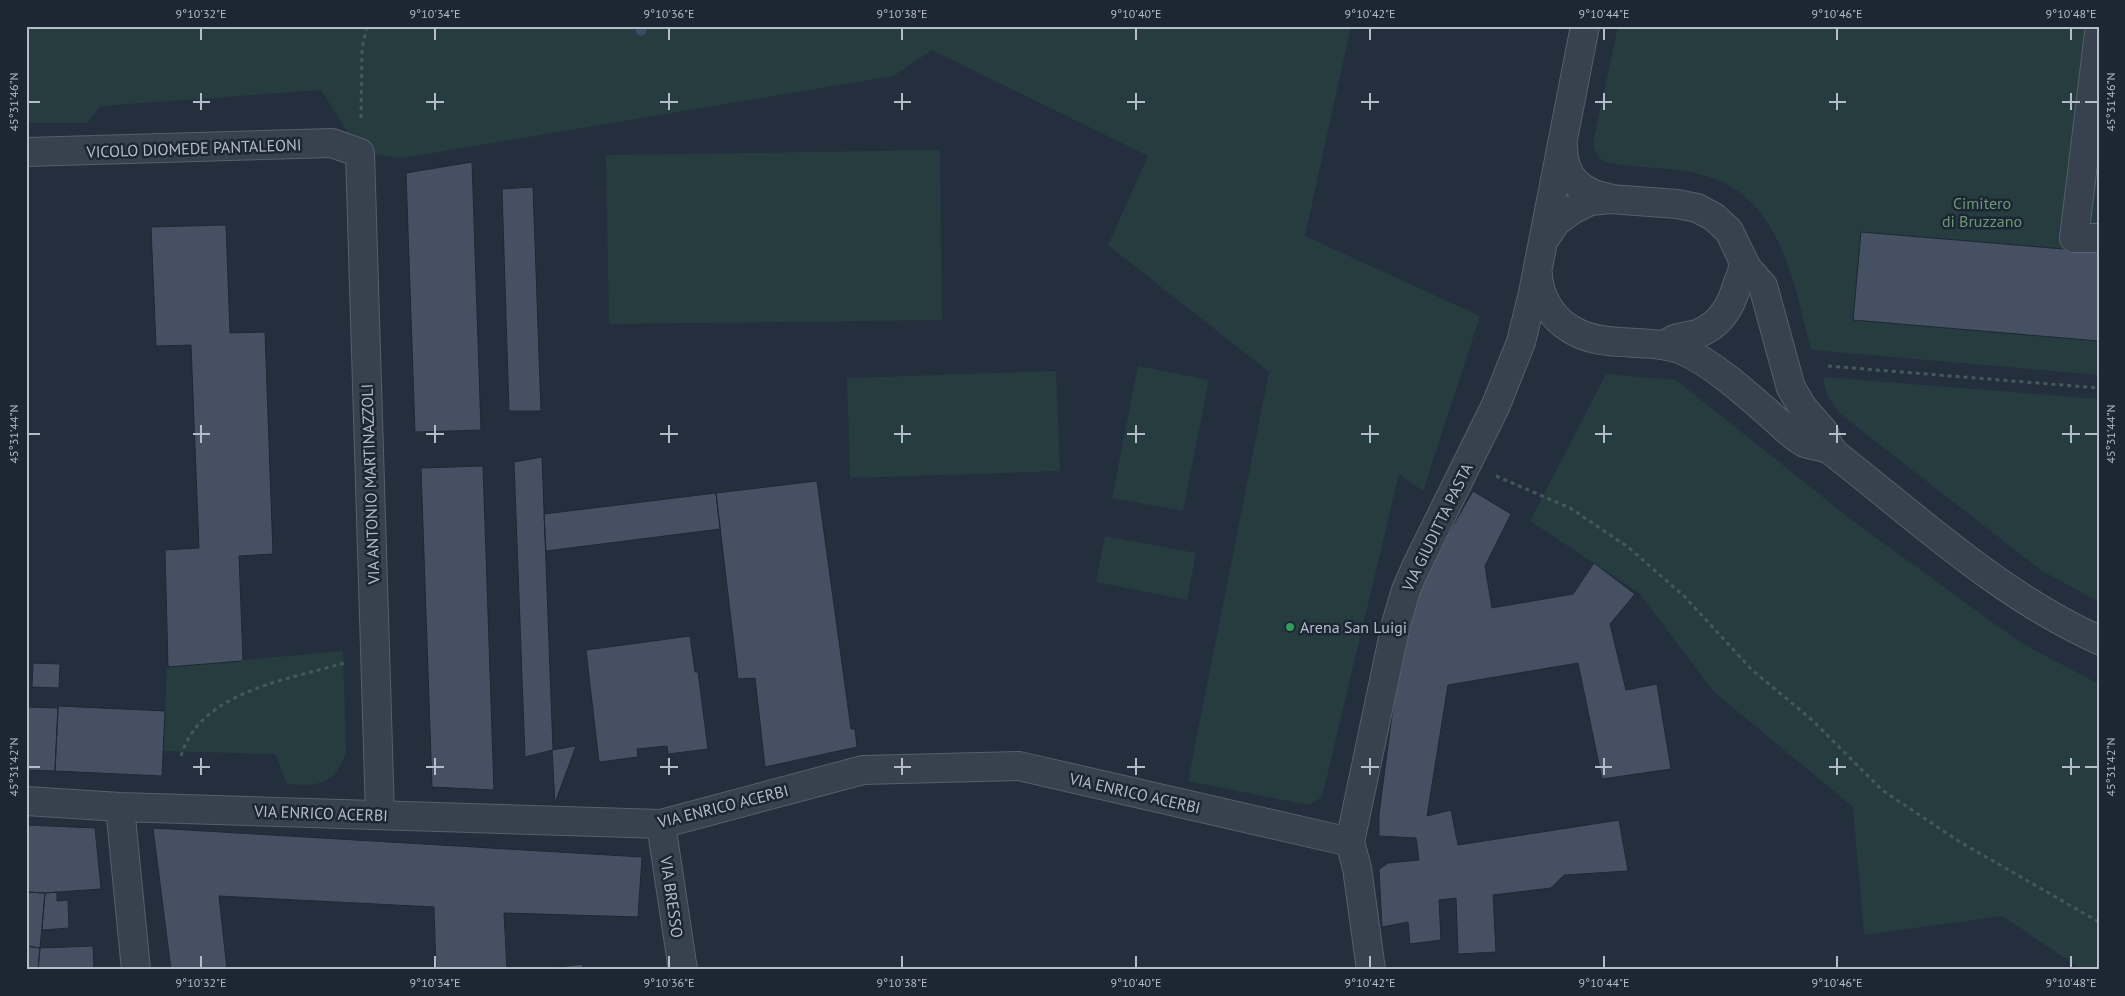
<svg xmlns="http://www.w3.org/2000/svg" width="2125" height="996" viewBox="0 0 2125 996" font-family="'PT Sans',sans-serif">
<style>
.green{fill:#263c3f}
.lines{fill:none;stroke-linecap:round;stroke-linejoin:round}
.stream{stroke:#394c67;stroke-width:11}
.building{fill:#455162;stroke:#1f2835}
.minor-casing{stroke:#565f6c;stroke-width:30}
.path{stroke:#44595c;stroke-width:3;stroke-dasharray:4 4;stroke-linecap:butt}
.minor{stroke:#38414e;stroke-width:28}
.ticks{fill:none;stroke:#b4bcc9;stroke-width:2}
.leisure-dot{fill:#2e9e5b;stroke:#1d2633;stroke-width:2}
.labels{text-anchor:middle;stroke-width:5;stroke-linejoin:round;paint-order:stroke}
.street-label{font-size:16px;fill:#b4bcc9;stroke:#1d2633}
.park-label{font-size:16px;fill:#6b9a76;stroke:#1d2633}
.poi-label{font-size:16px;fill:#b4bcc9;stroke:#1d2633;text-anchor:start}
.neatline{fill:none;stroke:#b4bcc9;stroke-width:2}
.ticks-label{font-size:12px;text-anchor:middle;fill:#b4bcc9}
</style>
<rect width="100%" height="100%" fill="#242f3e"/>
<path class="green" d="M26,26H1351L1305,236L1480,316L1423,491L1399,474L1322,797L1309,805L1188,781L1269,372L1108,245L1148,156L932,50L893,76L403,158L361,153L321,90L101,106L87,123H26Z
M1618,26H2099V375L1811,350C1793,280 1780,190 1695,173C1667,167 1637,168 1608,163C1597,159 1593,150 1594,138Z
M940,150L942,320L609,324L606,155Z
M1138,366L1209,380L1183,511L1112,498Z
M1056,371L1060,471L850,478L847,378Z
M1606,374L1676,380L1853,521L2021,643L2099,684V970H2083L2002,916L1864,935L1853,807L1713,691L1639,593L1530,521Z
M1823,377L2099,399V602L2042,571L1839,413L1827,395Z
M1105,536L1196,553L1187,600L1096,582Z
M343,651L346,752C335,786 318,786 287,784L275,754L163,751L167,667Z"/>
<g class="lines">
<path class="stream" d="M641,26V30"/>
</g>
<path class="building" d="M472,162L481,430L415,432L406,173Z
M533,187L541,411H509L502,189Z
M226,225L230,333L265,332L273,554L239,556L243,661L168,667L165,550L199,548L191,345L156,346L151,227Z
M1861,232L2099,252V341L1853,320Z
M542,457L553,750L525,757L514,462Z
M483,466L494,790L432,787L421,468Z
M817,481L851,729H855L857,747L765,767L755,678L738,679L716,493Z
M1473,491L1511,514L1485,566L1492,608L1573,594L1594,563L1635,594L1610,624L1626,690L1657,684L1671,769L1602,779L1578,663L1448,685L1427,816L1451,810L1458,845L1619,820L1628,871L1564,875L1551,888L1493,895L1496,952L1458,954L1456,898L1439,900L1441,940L1410,944L1408,922L1382,927L1379,869L1388,863L1419,860L1416,838L1379,836V814L1397,677L1416,600L1430,566Z
M716,493L720,529L546,551L544,514Z
M690,636L695,672H698L708,749L668,754L667,746L637,749L638,757L599,762L586,650Z
M33,663L60,664L59,688L32,687Z
M58,706L165,711L162,776L55,771Z
M26,707L58,708L55,771L26,770Z
M576,746L555,803L552,750Z
M26,825L95,828L101,889L45,893L26,892Z
M153,828L642,857L638,917L504,913L507,970H436L434,907L219,896L227,970H171Z
M26,892L45,893L40,948L26,946Z
M57,892V901L68,900L69,928L42,930L45,893Z
M26,946L40,948L38,970H26Z
M93,946L94,970H38L40,948Z
M583,964V970H536Z"/>
<g class="lines">
<defs>
<path id="minor" d="M2099,33L2074,238H2099
M1563,146C1563,180 1583,194 1613,199
M26,152L332,143L360,153L380,815
M1544,240L1556,222L1572,210L1590,201L1610,199L1677,204L1697,208L1714,217L1729,231L1747,268L1763,286L1791,388L1803,408L1824,432L1827,443L1835,454
M1538,275C1539,296 1551,317 1569,328C1603,351 1648,336 1684,351C1714,364 1750,397 1775,419C1784,427 1794,438 1805,443C1813,446 1822,446 1830,450C1916,517 1999,595 2099,640
M1660,345C1667,345 1671,340 1678,338C1684,336 1690,336 1697,334C1719,326 1731,307 1737,285C1740,276 1745,270 1742,259
M26,801L120,807L661,824L863,770L1019,766L1350,842
M120,807L136,970
M661,824L683,970
M1371,970L1357,868L1350,842L1396,624L1406,590L1416,567L1496,405L1521,342L1533,293L1585,26"/>
</defs>
<use href="#minor" class="minor-casing"/>
<path class="path" d="M361,118L362,49L367,26
M1828,366L2099,388
M1496,476L1570,508L1628,547L1685,597L1752,670L1811,719L1882,790L1960,842L2099,922
M181,756C200,691 288,680 344,663"/>
<use href="#minor" class="minor"/>
</g>
<path class="ticks" d="M201,28V40M435,28V40M669,28V40M902,28V40M1136,28V40M1370,28V40M1604,28V40M1837,28V40M2071,28V40M201,93V110M435,93V110M669,93V110M902,93V110M1136,93V110M1370,93V110M1604,93V110M1837,93V110M2071,93V110M28,102H40M193,102H210M426,102H444M660,102H678M894,102H911M1127,102H1145M1361,102H1379M1595,102H1612M1829,102H1846M2062,102H2080M2085,102H2098M201,425V443M435,425V443M669,425V443M902,425V443M1136,425V443M1370,425V443M1604,425V443M1837,425V443M2071,425V443M28,434H40M193,434H210M426,434H444M660,434H678M894,434H911M1127,434H1145M1361,434H1379M1595,434H1612M1829,434H1846M2062,434H2080M2085,434H2098M201,758V775M435,758V775M669,758V775M902,758V775M1136,758V775M1370,758V775M1604,758V775M1837,758V775M2071,758V775M28,767H40M193,767H210M426,767H444M660,767H678M894,767H911M1127,767H1145M1361,767H1379M1595,767H1612M1829,767H1846M2062,767H2080M2085,767H2098M201,956V968M435,956V968M669,956V968M902,956V968M1136,956V968M1370,956V968M1604,956V968M1837,956V968M2071,956V968"/>
<circle class="leisure-dot" cx="1290" cy="627" r="5"/>
<g class="labels">
<g class="street-label">
<text transform="translate(194 148) rotate(-2)" y="6">VICOLO DIOMEDE PANTALEONI</text>
<text transform="translate(370 484) rotate(-92)" y="6">VIA ANTONIO MARTINAZZOLI</text>
<text transform="translate(1437 527) rotate(-64)" y="6">VIA GIUDITTA PASTA</text>
<text transform="translate(1135 793) rotate(13)" y="6">VIA ENRICO ACERBI</text>
<text transform="translate(723 806) rotate(-14)" y="6">VIA ENRICO ACERBI</text>
<text transform="translate(321 813) rotate(2)" y="6">VIA ENRICO ACERBI</text>
<text transform="translate(672 897) rotate(82)" y="6">VIA BRESSO</text>
</g>
<g class="park-label">
<text x="1982" y="209">Cimitero<tspan x="1982" dy="18">di Bruzzano</tspan></text>
</g>
<g class="poi-label">
<text x="1300" y="633">Arena San Luigi</text>
</g>
</g>
<rect width="2125" height="996" fill="none" stroke="#1d2633" stroke-width="55"/>
<rect x="28" y="28" width="2070" height="940" class="neatline"/>
<g class="ticks-label">
<text x="201" y="18">9°10'32"E</text>
<text x="435" y="18">9°10'34"E</text>
<text x="669" y="18">9°10'36"E</text>
<text x="902" y="18">9°10'38"E</text>
<text x="1136" y="18">9°10'40"E</text>
<text x="1370" y="18">9°10'42"E</text>
<text x="1604" y="18">9°10'44"E</text>
<text x="1837" y="18">9°10'46"E</text>
<text x="2071" y="18">9°10'48"E</text>
<text transform="translate(14 102) rotate(-90)" y="4">45°31'46"N</text>
<text transform="translate(2111 102) rotate(-90)" y="4">45°31'46"N</text>
<text transform="translate(14 434) rotate(-90)" y="4">45°31'44"N</text>
<text transform="translate(2111 434) rotate(-90)" y="4">45°31'44"N</text>
<text transform="translate(14 767) rotate(-90)" y="4">45°31'42"N</text>
<text transform="translate(2111 767) rotate(-90)" y="4">45°31'42"N</text>
<text x="201" y="987">9°10'32"E</text>
<text x="435" y="987">9°10'34"E</text>
<text x="669" y="987">9°10'36"E</text>
<text x="902" y="987">9°10'38"E</text>
<text x="1136" y="987">9°10'40"E</text>
<text x="1370" y="987">9°10'42"E</text>
<text x="1604" y="987">9°10'44"E</text>
<text x="1837" y="987">9°10'46"E</text>
<text x="2071" y="987">9°10'48"E</text>
</g>
</svg>
